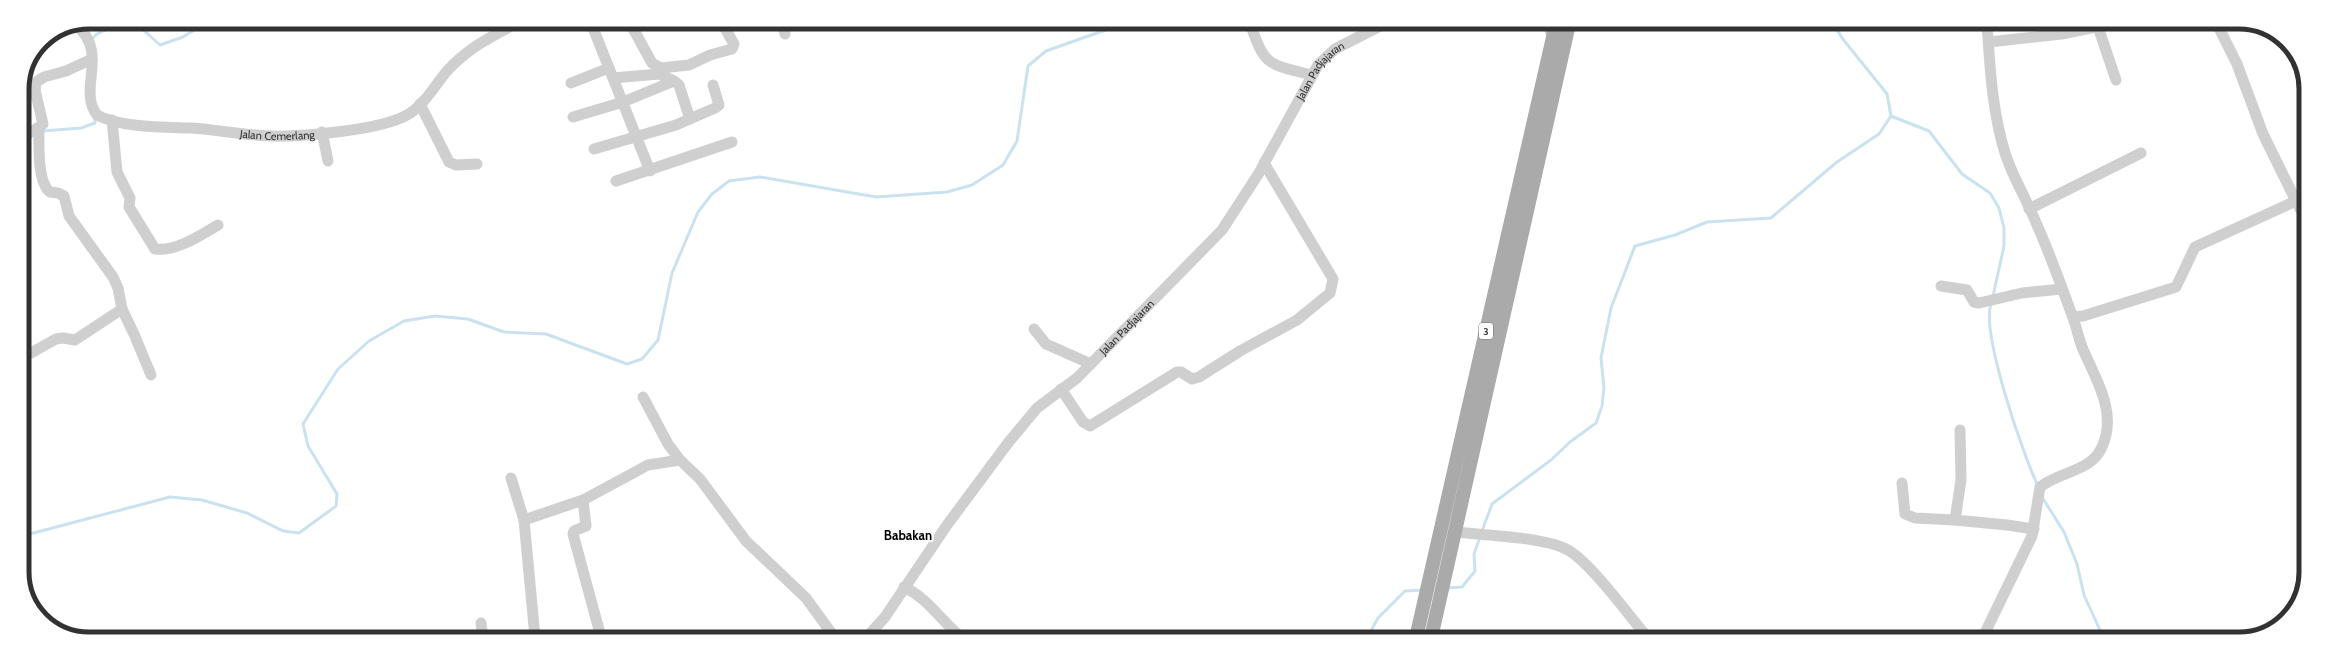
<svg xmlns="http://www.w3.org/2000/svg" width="2328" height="661" viewBox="0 0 2328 661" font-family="Cabin,sans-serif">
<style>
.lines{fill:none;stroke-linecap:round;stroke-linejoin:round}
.stream{stroke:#cae2f0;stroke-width:3}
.minor{stroke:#cfcfcf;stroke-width:11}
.major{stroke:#aaa;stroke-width:14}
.labels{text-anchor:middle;stroke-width:4;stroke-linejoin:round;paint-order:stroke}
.shield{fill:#fff;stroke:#707070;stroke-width:1}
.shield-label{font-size:10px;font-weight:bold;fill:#323232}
.street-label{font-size:11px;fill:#323232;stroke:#fff}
.quarter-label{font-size:13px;font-weight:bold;fill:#000;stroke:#fff}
.rim{fill:none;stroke:#323232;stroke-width:5}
</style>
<rect width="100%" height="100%" fill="#fff"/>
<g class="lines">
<path class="stream" d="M91,41C97,27 126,26 139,26L160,45L183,37L207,22
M1891,116L1929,131L1962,174L1990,193L1999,208L2004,228V246L1993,296
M42,131L81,128L95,123V118
M1991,304C1981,333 2023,455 2038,486
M2042,497L2064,532L2077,564L2084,595L2104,639
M1482,531L1492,504L1551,460L1570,442L1596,423L1602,406L1604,388L1601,358L1611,308L1635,246L1675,235L1707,222L1771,218L1837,162L1879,134L1891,116L1887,94L1842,38L1834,24
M22,536L170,497L202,500L247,513L283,531L299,533L336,506L337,494L308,446L303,424L338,369L369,341L404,321L435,316L468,319L504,332L546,334L627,364L642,359L658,340L672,273L698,212L712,194L729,181L760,177L876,197L947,192L972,185L1003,165L1017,141L1028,66L1046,51L1114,27L1117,23
M1445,588L1462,587L1475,571L1474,554L1480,537
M1367,638L1378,618L1405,591L1424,590"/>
<g class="minor">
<path d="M591,23L650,171"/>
<path d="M630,23L652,63L661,68L689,65L710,55L732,49L734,44L722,23"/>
<path d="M783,23L785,34"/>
<path d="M1250,23C1265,67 1268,64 1312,75"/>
<path d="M1547,24L1553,37"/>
<path d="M2097,24L2116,80"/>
<path d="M2217,24L2237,64L2263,134L2296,201"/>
<path id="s1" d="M76,25C110,53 77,89 97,115C121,128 165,127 192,128C218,130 244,135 270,136C302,137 381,130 407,115C424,106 435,85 447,71C468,48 492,36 519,22"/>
<path d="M1989,42L2062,34L2110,24"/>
<path d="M613,78L659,74L674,81"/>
<path d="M571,83L609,68"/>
<path d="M420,104L449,162L456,165L477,164"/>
<path d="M573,117L623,102L674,81L679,85L690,119"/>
<path d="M112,120L117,172L130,198L129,207L155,249C176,252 201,235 218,225"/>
<path d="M39,128C39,144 37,182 50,192L58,193L64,196L69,216L113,277L118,288L122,309L134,334L151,375"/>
<path d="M322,132L328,161"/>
<path d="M22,138L43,124L35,90L36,82L44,77L66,71L92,59"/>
<path d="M594,149L676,125L715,108L719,105L713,85"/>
<path d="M616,181L732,142"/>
<path d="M2029,209L2141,153"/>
<path d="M1941,286L1967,290L1974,302L1979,303L2022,293L2062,289"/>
<path d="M2073,317L2083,316L2176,287L2195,247L2296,201L2305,218"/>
<path d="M1034,329L1046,344L1091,364"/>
<path d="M22,358L56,339L63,338L75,340L122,309"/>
<path d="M1061,389L1083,422L1090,426L1177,372H1181L1192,379L1199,377L1240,351L1297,320L1330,293L1333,279L1264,163"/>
<path d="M643,397L668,444L680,460"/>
<path d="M1960,430L1961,480L1955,520L2007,525L2034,529"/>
<path d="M511,478L524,520L535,637"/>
<path d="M1902,483L1905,514L1915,518L1955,520"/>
<path d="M583,500L586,526L574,531L573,534L601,637"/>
<path d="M524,520L583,500L648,465L680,460L700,479L746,541L806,598L835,638"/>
<path d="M1455,532C1483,535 1543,537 1566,549C1589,560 1630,617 1648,638"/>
<path d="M904,587C929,599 941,621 962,638"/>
<path d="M481,623L483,637"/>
<path id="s2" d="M866,638L885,617L947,525L1008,443L1037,408L1077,378L1222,230L1259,173L1318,65L1335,49L1386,23"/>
<path d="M1982,639L2032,536L2040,487C2060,471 2091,472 2102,447C2118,412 2095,378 2082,347C2078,336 2076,325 2072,315C2061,285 2050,254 2037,225C2027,200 2013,178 2005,153C1992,111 1990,67 1987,24"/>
</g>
<path class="major" d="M1416,638L1556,24
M1431,638L1569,24"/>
</g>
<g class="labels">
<rect class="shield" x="1479" y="323" width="14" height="16" rx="3"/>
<g class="shield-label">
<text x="1486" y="335">3</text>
</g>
<g class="street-label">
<text dy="4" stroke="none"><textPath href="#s2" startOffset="732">Jalan Padjajaran</textPath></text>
<text dy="4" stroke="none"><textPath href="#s1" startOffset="279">Jalan Cemerlang</textPath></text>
<text dy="4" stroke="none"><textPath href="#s2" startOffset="408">Jalan Padjajaran</textPath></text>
</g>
<g class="quarter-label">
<text x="908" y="540">Babakan</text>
</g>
</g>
<path d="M0 0H2328V661H0ZM89 29H2239A60 60 0 0 1 2299 89V572A60 60 0 0 1 2239 632H89A60 60 0 0 1 29 572V89A60 60 0 0 1 89 29Z" fill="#fff" fill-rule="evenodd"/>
<path class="rim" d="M89 29H2239A60 60 0 0 1 2299 89V572A60 60 0 0 1 2239 632H89A60 60 0 0 1 29 572V89A60 60 0 0 1 89 29Z"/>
</svg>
